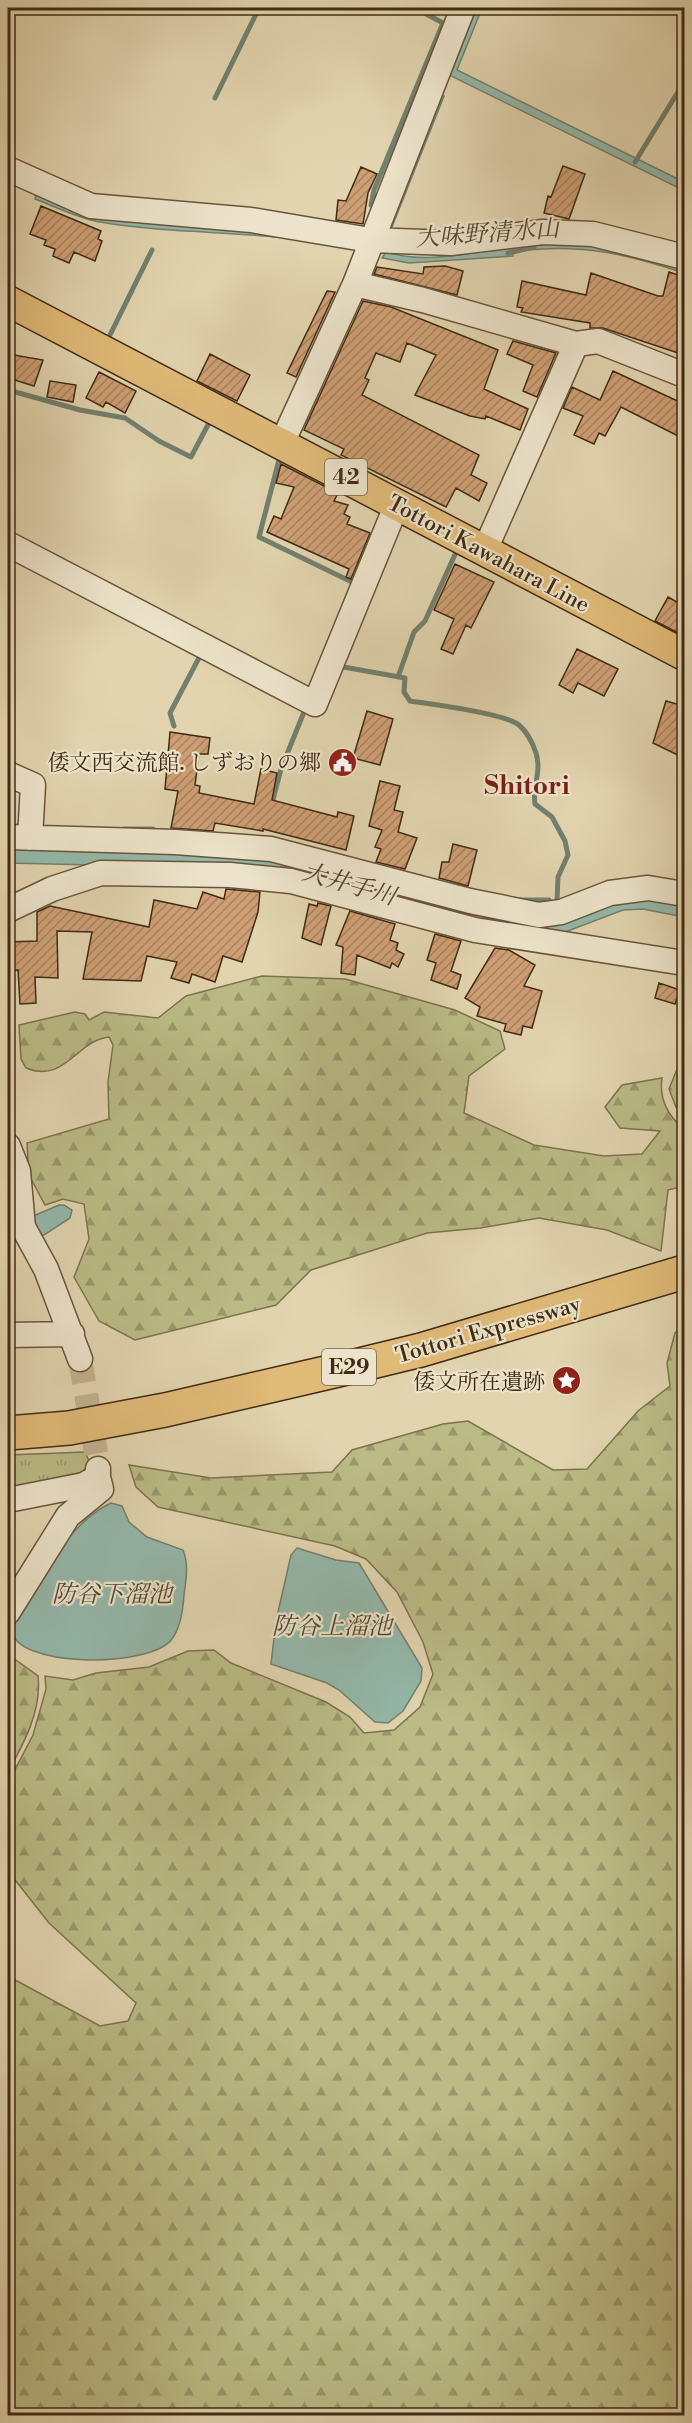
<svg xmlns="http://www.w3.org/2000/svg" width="692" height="2423" viewBox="0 0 692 2423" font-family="'Libre Bodoni','Noto Serif JP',serif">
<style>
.grass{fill:url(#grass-tufts);stroke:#7e734d;stroke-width:1.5}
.forest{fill:url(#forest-firs);stroke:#7e734d;stroke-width:1.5}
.water{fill:#94b8aa;stroke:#73806e;stroke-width:1.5}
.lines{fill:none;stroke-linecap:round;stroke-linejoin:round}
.stream{stroke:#73806e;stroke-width:5}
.building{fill:url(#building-hatch);stroke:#412b15;stroke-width:1.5}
.minor-tunnel{stroke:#c1b28f;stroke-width:24;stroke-dasharray:24 12;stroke-linecap:butt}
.minor-casing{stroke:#69553b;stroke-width:27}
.major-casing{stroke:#412b15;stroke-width:33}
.highway-casing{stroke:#412b15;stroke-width:36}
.minor{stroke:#ece3ca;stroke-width:24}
.major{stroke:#e0ba77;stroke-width:30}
.highway{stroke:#e0ba77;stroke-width:33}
.labels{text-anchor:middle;stroke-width:4.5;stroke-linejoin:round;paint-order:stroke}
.shield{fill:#ece3ca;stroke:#74624b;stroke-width:1.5}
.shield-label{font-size:21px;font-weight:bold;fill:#412b15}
.street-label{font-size:22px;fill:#412b15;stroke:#ece3ca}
.poi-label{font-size:22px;fill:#412b15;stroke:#ece3ca;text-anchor:end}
.water-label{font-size:24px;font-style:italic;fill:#524733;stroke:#ece3ca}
.quarter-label{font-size:26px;font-weight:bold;fill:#7a1f14;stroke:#ece3ca}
</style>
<defs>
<pattern id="grass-tufts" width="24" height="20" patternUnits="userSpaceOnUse" patternTransform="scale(1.5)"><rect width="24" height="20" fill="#babb85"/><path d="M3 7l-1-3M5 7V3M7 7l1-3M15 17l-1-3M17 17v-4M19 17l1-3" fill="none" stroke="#99986c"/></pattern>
<pattern id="forest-firs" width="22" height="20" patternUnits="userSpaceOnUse" patternTransform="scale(1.5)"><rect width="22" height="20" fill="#babb85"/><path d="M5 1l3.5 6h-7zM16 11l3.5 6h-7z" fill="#99986c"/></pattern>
<pattern id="building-hatch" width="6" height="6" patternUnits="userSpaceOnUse" patternTransform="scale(1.5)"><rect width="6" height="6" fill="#ce9f74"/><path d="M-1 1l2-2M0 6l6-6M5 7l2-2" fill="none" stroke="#a9825e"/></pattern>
</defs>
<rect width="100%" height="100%" fill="#e1d4ae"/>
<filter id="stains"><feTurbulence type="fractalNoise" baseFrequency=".00333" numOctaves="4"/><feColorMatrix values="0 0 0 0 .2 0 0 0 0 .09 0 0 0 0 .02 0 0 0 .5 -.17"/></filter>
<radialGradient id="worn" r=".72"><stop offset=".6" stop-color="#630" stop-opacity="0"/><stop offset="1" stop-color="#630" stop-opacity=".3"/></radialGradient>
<path class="grass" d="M85,1452L89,1461L83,1472L8,1489V1455Z"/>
<path class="forest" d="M262,976L345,979L455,1010L500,1031L505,1049L469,1076L464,1113L534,1145L604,1156L642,1154L660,1131L620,1128L605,1107L622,1085L662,1078C659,1100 668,1115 684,1130V1186L668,1190L661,1251L607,1230L539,1218L480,1228L427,1233L311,1270L276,1305L135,1340L99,1321L74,1277L89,1239L84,1204L63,1199L45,1205L29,1175L27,1143L109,1119L108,1082L113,1045L109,1037C77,1040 65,1084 26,1068L21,1059L19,1025L75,1012L85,1014L89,1020L104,1012L158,1018L186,996Z
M684,1052V1115L676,1107L669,1089Z
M684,1326V2415H8V1976L100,2026L128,2021L136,2003L49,1923L8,1871V1783L33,1735L46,1689L45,1676L73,1680L96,1673L149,1667L188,1651L214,1650L231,1663L326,1702L350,1717L364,1733L394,1730L420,1707L433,1674L423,1642L397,1592L366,1559L335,1546L158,1507L136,1487L129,1465L211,1478L332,1472L352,1450L443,1424L468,1421L553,1470L587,1469L638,1411L670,1386L667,1363L675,1333Z
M9,1655L38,1676C42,1710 24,1743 8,1772Z"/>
<path class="water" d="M474,8H482L457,70L684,182V196L681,189L447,74Z
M440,94L444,96L392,227L387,226Z
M37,189L345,242L346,248C266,229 181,236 100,222C78,218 56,207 35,199Z
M554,243L600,245L684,269V273C629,255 586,244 527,250V246Z
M506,248L514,249L513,256L409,263L382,258L386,252C424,264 468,253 506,248Z
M8,847L241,851L490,913L614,897L684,900V917L643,909L623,910L552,937L350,891L93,865L8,863Z
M59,1205H64L72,1210L70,1218L44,1235H37L33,1216Z
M111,1503L122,1506L129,1522L147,1537L183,1550C189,1564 186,1580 184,1595C183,1610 181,1627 172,1639C150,1669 10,1668 12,1628C39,1585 63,1526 111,1503Z
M297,1548L336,1560L359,1563L422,1668L421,1681L403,1711L388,1723L375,1722L339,1690L327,1683L271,1664L276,1621L291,1555Z"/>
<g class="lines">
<path class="stream" d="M215,98L259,8
M635,162L684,82
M371,205L374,190L443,23L415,8
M508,253L534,247
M108,339L152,250
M8,390L80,410L125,418L159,441L191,457L210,421L212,422
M277,455L280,456L259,537L356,584
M338,666L405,678L404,692L410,701C431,704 504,713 519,725C527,732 533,744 536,753C542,773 532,785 535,804L552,817L565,841L568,855L558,877L557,900
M398,677L414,632L425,621L457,550
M174,726L170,713L201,654
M271,807L281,769L304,712L301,706
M124,829H153
M520,900H549"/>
</g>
<path class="building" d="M563,166L585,174L569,219L544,213L548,196L551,197Z
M361,167L377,174L368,193L363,224L336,220L338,200L346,201Z
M41,206L101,231L98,239L102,241L95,261L74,252L69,263L53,256L55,249L44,245L46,240L30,234Z
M445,266L463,271L457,295L374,274L377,267L423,274L424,267Z
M669,272L684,277V355L603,328H590V323L521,312L523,308L517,307L522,281L586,295L591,273L658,296H663Z
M327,291L335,292L296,377L287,373Z
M363,301L391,307L498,350L484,389L528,409L520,430L486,416L485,419L470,416L415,395L436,355L407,343L400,362L376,353L365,378L369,380L362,395L479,455L471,475L487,483L479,501L456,488L446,507L341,455L344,449L304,430Z
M513,341L556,353L537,397L523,391L533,365L507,354Z
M8,354L43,360L34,386L8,378Z
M210,354L250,375L237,401L197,381Z
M613,371L684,404V439L621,407L605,436L599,433L594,444L574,435L583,416L563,408L572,387L600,400Z
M99,372L136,391L125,413L106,402L103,407L86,398Z
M50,381L76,385L73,402L47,397Z
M281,464L338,493L334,501L348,505L344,514L350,517L347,524L370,533L351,579L346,577L349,569L267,532L274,516L281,519L294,487L276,483Z
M455,564L494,582L471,628L466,625L453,654L441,649L454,619L434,610Z
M668,597L684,606V636L655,621Z
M577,649L618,669L604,696L578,683L573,693L559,685Z
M666,701L684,706V758L653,743Z
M367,711L393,719L380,765L353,758Z
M170,732L210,738L208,754H199L195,785L200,786L199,793L254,804L261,769L277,773L272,800L337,817L338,812L354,816L346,850L263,829V831L215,823L213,831L171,828L178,791L165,789Z
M380,781L400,786L394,810L403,812L398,832L417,838L405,869L376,862L381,849L375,847L382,830L369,826Z
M453,844L477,850L468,886L439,878L442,862H449Z
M226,889L260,892L258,912L242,962L223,956L215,982L192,974L189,983L171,978L177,962L147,956L141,981L83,979L92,932L57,931L58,978L35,977L36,1003L20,1004L18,970L8,972V942L37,941V912L50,906L149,927L154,900L197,909L203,892L224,899Z
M318,903L331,906L321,945L302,938L309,904L317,906Z
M350,911L395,924L390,940L398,943L396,950L404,954L398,967L392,963L390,968L357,955L355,975L341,973L343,947L336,945Z
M435,934L461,941L451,971L461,975L457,989L431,980L436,963L427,960Z
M495,948L509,950L535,965L524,986L542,991L532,1028L523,1026L521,1035L504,1031L506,1024L477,1016L480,1007L465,998Z
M659,983L680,990L675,1004L655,998Z"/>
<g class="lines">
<path class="minor-tunnel" d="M80,1359L98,1464"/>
<defs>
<path id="minor" d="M8,169L91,206L251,220L370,240L451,243L543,232L593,234L684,257
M355,284L423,300L576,344L598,341L684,375
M282,443L355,284L463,8
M8,544L315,704L397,504
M484,552L576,344
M8,774L33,785L30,838
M8,837L175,842L271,849L470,901L539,915L561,912L610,893L648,888L684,894
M8,910L52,889L101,873L230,875L291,881L475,930L684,963
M8,1146L18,1171L23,1227L46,1269L80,1359
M8,1335L72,1334
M8,1500L84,1485L98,1477V1469
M8,1612L68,1516L101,1489L98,1477"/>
<path id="major" d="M8,301L684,655"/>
<path id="highway" d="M8,1433L69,1428L165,1410L347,1368L421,1350L684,1272"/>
</defs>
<use href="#minor" class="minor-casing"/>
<use href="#major" class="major-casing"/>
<use href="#highway" class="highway-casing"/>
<use href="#minor" class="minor"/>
<use href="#major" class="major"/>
<use href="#highway" class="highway"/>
</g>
<defs>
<symbol id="civic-disc" viewBox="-11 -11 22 22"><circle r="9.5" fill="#8f2418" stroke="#ece3ca"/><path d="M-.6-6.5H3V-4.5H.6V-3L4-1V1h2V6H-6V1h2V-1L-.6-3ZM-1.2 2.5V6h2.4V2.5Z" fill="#fff"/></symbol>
<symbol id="sight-disc" viewBox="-11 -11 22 22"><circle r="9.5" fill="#8f2418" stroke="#ece3ca"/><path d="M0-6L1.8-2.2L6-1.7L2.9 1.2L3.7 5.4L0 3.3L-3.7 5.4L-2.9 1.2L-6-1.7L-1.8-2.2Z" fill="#fff"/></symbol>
</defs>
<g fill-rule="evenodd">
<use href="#civic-disc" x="326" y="746" width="33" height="33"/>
<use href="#sight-disc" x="550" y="1364" width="33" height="33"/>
</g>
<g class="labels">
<g class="shield">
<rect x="325" y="459" width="42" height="36" rx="4.5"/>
<rect x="322" y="1349" width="54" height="36" rx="4.5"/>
</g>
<g class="shield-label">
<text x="346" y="484">42</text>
<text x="349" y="1374">E29</text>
</g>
<g class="street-label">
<text transform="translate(489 553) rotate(28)" y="8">Tottori Kawahara Line</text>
<text transform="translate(488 1329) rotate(-16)" y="8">Tottori Expressway</text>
</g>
<g class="poi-label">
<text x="321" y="770">倭文西交流館. しずおりの郷</text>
<text x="545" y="1389">倭文所在遺跡</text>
</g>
<g class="water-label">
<text transform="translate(487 233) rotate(-4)" y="8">大味野清水山</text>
<text transform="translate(349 884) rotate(16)" y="8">大井手川</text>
<text x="112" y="1602">防谷下溜池</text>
<text x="332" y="1634">防谷上溜池</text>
</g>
<g class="quarter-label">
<text x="527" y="794">Shitori</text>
</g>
</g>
<rect width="692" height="2423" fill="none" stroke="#e1d4ae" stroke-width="30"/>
<rect x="9" y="9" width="674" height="2405" fill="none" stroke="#412b15" stroke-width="3"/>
<rect x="15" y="15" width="662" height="2393" fill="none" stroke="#412b15" stroke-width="1.5"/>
<rect width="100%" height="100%" filter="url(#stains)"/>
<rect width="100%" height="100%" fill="url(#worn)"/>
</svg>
